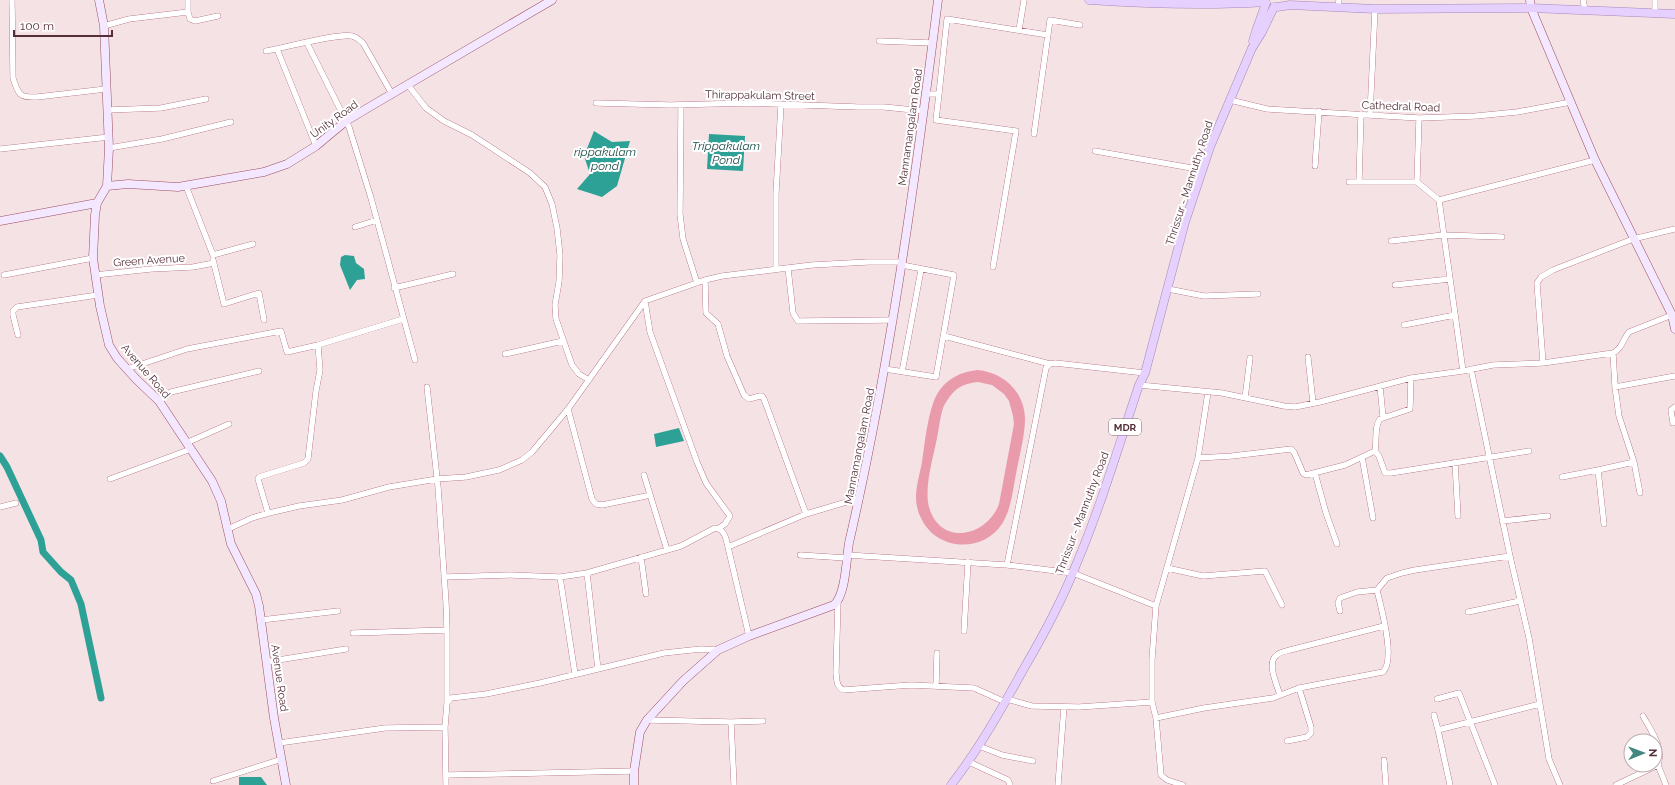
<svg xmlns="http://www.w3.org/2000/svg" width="1675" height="785" viewBox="0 0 1675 785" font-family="Raleway,sans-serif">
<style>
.green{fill:#e99bac;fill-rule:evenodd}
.water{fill:#2ea196}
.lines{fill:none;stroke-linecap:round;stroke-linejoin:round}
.canal{stroke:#2ea196;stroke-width:7}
.street-casing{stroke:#9c4c61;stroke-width:6}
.secondary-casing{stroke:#9c4c61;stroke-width:9}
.primary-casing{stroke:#a885b9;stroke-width:9}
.street{stroke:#fff;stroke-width:5.5}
.secondary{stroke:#f3e8ff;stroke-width:8}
.primary{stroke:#e6d1fe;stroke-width:8}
.labels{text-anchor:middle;stroke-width:4;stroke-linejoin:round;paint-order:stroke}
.shield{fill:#fff;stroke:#876d74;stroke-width:1}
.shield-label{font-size:10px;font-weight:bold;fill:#542f38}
.street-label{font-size:11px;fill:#542f38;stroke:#fff}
.water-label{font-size:12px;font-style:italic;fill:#21514c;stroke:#fff}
</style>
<rect width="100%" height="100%" fill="#f5e2e5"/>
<path class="green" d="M977,370C1003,372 1024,391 1025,418C1025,435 1020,453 1017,469C1013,487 1012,508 1002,524C983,553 938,551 922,520C918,513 916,505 916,497C916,486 920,473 922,462C925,443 928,407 939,391C948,378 961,372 977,370ZM978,382L992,385L1004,394L1009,401L1013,416L1014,424L999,504C986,538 940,546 929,507C924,488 933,458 937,438C939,428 940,417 943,408C945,403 948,399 951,395C958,386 967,383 978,382Z"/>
<path class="water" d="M594,131L612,142L630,141L617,186L602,197L577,189L590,174L584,156Z
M709,134L745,136L743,171L707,169Z
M345,255L354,256L356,263L364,269L365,279L357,280L350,290L340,265L341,257Z
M679,428L684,441L656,447L654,434Z
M239,777H261L267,785H239Z"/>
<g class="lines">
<path class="canal" d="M0,456L7,467L41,540L43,552L61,572L71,580L81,604L101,698"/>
<defs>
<path id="street" d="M12,0L13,78C18,94 19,98 37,97L106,89
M1583,0L1585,10
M1655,0V13
M1338,6L1339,0
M188,12V0
M104,26L129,19L188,12L190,19L195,21L218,16
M1019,30L1024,0
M879,41L932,43
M307,43L349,127L371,198L415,360
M277,49L316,146
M266,51C284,48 337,33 352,36C357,37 359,40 363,43L392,94
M408,85L426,108L444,121L472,135L530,173L545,187L552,204L557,228L560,255L559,282L555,305L556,319L572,365L579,374L589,380
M926,94H939L947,19L1048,35
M939,94L936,120L1016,131L993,267
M1230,100L1267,109L1419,118L1476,116L1517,112L1571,102
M596,103L670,105L750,103L858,107H884L924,111
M681,105L680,214L683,239L697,283
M107,110L161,108L206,99
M1370,115L1375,9
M1034,134L1050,20L1080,25
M109,148L162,139L231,122
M0,149L109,137
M1095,151L1203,170
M1315,166L1319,111
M1349,182H1417L1439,200L1463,371
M1359,182L1361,114
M1417,182L1419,118
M186,186L213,255L253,244
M1439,200L1595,160
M355,227L377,220
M1391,241L1443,235L1502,237
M213,260L224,304L259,293L264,320
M788,268L793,313L798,321L893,320
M776,269V193L781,105
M4,275L93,258
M95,275L151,269L193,267L214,263
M705,280L706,313L718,324L727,356L744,395L749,399L760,396H762L764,399L806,514
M1395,285L1450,279
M394,288L453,274
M1168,289L1204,296L1258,294
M645,301L650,332L697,462L706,483L730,516L725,524L719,528
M1404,325L1455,315
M18,335L13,315V311L17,307L98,295
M944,336L1050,364
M318,345L403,319
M1613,353L1615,387L1675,376
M505,354L563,341
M1308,357L1313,403
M1543,363L1537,283L1541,277L1553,270L1633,239L1675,229
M127,369L187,349L281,331L287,352L318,345L320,370L316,391L308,459L304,463L259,477L258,479L268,513
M885,369L936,377L954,275L902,265
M1471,369L1510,556L1529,638L1549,759L1560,785
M902,372L921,270
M1139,385L1222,393L1284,406L1295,407L1320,402L1411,378L1463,371L1493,365L1543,363L1613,353C1623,348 1622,340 1629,332L1672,315
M1380,386L1383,417
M427,387L438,487L446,602L447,630V703
M1615,387L1619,416L1634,462L1640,493
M1245,398L1250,358
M159,401L171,392L259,371
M568,409L592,499L596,504L602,505L646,496
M1673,423L1671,410L1675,407
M186,443L229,424
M1375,451C1377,441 1374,427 1380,419L1410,409L1411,378
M1362,457L1373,518
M1198,458L1232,456L1291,449L1294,452L1303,473L1306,475L1345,465L1375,451L1379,456L1385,473H1391L1529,451
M1455,462L1458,516
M1315,473L1326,513L1337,544
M644,475L667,550
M1562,477L1598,470
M110,479L191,449
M0,507L16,503
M1502,521L1548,516
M1604,524L1598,470L1634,462
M228,529L252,518L269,513L299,506L342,500L389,487L437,479L466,477L499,470L522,460L532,452L568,409L645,301L705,280L722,276L812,265L868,262H902
M800,555L846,558
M847,555L1007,565L1073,573L1156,606
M641,557L646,594
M1007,565L1046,368L1050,364L1055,363L1145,373
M1167,568L1203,576L1265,571L1282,605
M587,573L598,669
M444,577L510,575L560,577L587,573L681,546L715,528C725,529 726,539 728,547
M560,577L575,674
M838,600L836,673C837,680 836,686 843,690L911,685L974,688L1005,702
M1340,611L1338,603L1340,598L1357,592L1377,590
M1468,612L1520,601
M261,620L338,611
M964,631L968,562
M353,633L447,630
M749,636L728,547L806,514L860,498
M266,662L346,649
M936,686L937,653
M1280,695C1277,685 1266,662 1277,655C1280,652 1286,651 1290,650L1384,626
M1007,699L1032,706L1079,707L1152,702
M1437,699L1459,693L1495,785
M1434,715L1438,730L1540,704
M1643,716C1651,731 1664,747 1658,765
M1156,718L1204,708L1273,698L1299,688L1383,672C1396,659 1381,608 1377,590L1387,578L1402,573L1415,570L1510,556
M647,720L731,722L734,785
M731,722L763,721
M1438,730L1450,785
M1287,741L1307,737L1311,733V727L1299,688
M279,743L385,728L445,727
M979,746L1002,755L1033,761
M1384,760L1386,785
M969,762L1008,780L1010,785
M446,775L634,771
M213,781L282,759
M446,785L445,727L447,703L451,698L486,694L540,683L664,653L701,649L718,650
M1058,785L1064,707
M1183,785L1167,780L1161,775L1156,718L1152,702V659L1156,606L1198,458L1208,392
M1616,785L1658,765L1666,785"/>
<path id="secondary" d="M99,0L104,26L109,148L107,186L97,203L95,215L93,258L100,306L109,345L117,358L136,379L159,401L212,481L221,501L231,544L256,594L259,606L274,718L286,785
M1530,0L1531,8L1595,160L1672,315L1675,329
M107,186L128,184L178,187L264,172L287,164L316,146L346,121L366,109L552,0
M0,221L97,203
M634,785V771L640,732L647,720L683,681L718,650L749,636L834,605C846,594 846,560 849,543C890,364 915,182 938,0"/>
<path id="primary" d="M1089,0C1147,4 1207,6 1265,2
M1277,7L1290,5L1375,9L1531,8L1675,14
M1253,41L1256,31L1266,3
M951,785C979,749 1001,710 1023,670C1043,636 1062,601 1076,565C1101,506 1119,445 1139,385L1145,373L1185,222L1210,147L1252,48L1262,32L1274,7"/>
</defs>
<use href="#street" class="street-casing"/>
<use href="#secondary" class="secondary-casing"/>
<use href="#primary" class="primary-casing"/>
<use href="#street" class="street"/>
<use href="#secondary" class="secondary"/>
<use href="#primary" class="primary"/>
</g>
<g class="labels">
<rect class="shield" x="1109" y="419" width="32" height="16" rx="3"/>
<g class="shield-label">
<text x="1125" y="431">MDR</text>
</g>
<g class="street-label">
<text transform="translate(760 95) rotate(1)" y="4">Thirappakulam Street</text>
<text transform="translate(1401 106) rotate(2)" y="4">Cathedral Road</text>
<text transform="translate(334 119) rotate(-36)" y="4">Unity Road</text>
<text transform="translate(910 127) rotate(-82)" y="4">Mannamangalam Road</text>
<text transform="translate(1189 183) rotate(-72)" y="4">Thrissur - Mannuthy Road</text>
<text transform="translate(149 260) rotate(-4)" y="4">Green Avenue</text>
<text transform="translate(146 371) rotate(49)" y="4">Avenue Road</text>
<text transform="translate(859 446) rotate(-79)" y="4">Mannamangalam Road</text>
<text transform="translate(1082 513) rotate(-69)" y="4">Thrissur - Mannuthy Road</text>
<text transform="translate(280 678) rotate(82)" y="4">Avenue Road</text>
</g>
<g class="water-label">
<text x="726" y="150">Trippakulam<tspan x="726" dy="14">Pond</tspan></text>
<text x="605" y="156">rippakulam<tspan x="605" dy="14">pond</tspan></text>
</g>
</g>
<g transform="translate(1643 753) rotate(89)"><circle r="19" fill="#ffffff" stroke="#bbacaf"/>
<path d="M0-3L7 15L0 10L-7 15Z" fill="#428880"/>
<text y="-6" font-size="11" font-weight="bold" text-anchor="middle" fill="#542f38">N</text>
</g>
<path d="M14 30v6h98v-6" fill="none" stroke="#542f38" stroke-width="2"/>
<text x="20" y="30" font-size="12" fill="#542f38" stroke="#ffffff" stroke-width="3" paint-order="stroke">100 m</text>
</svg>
